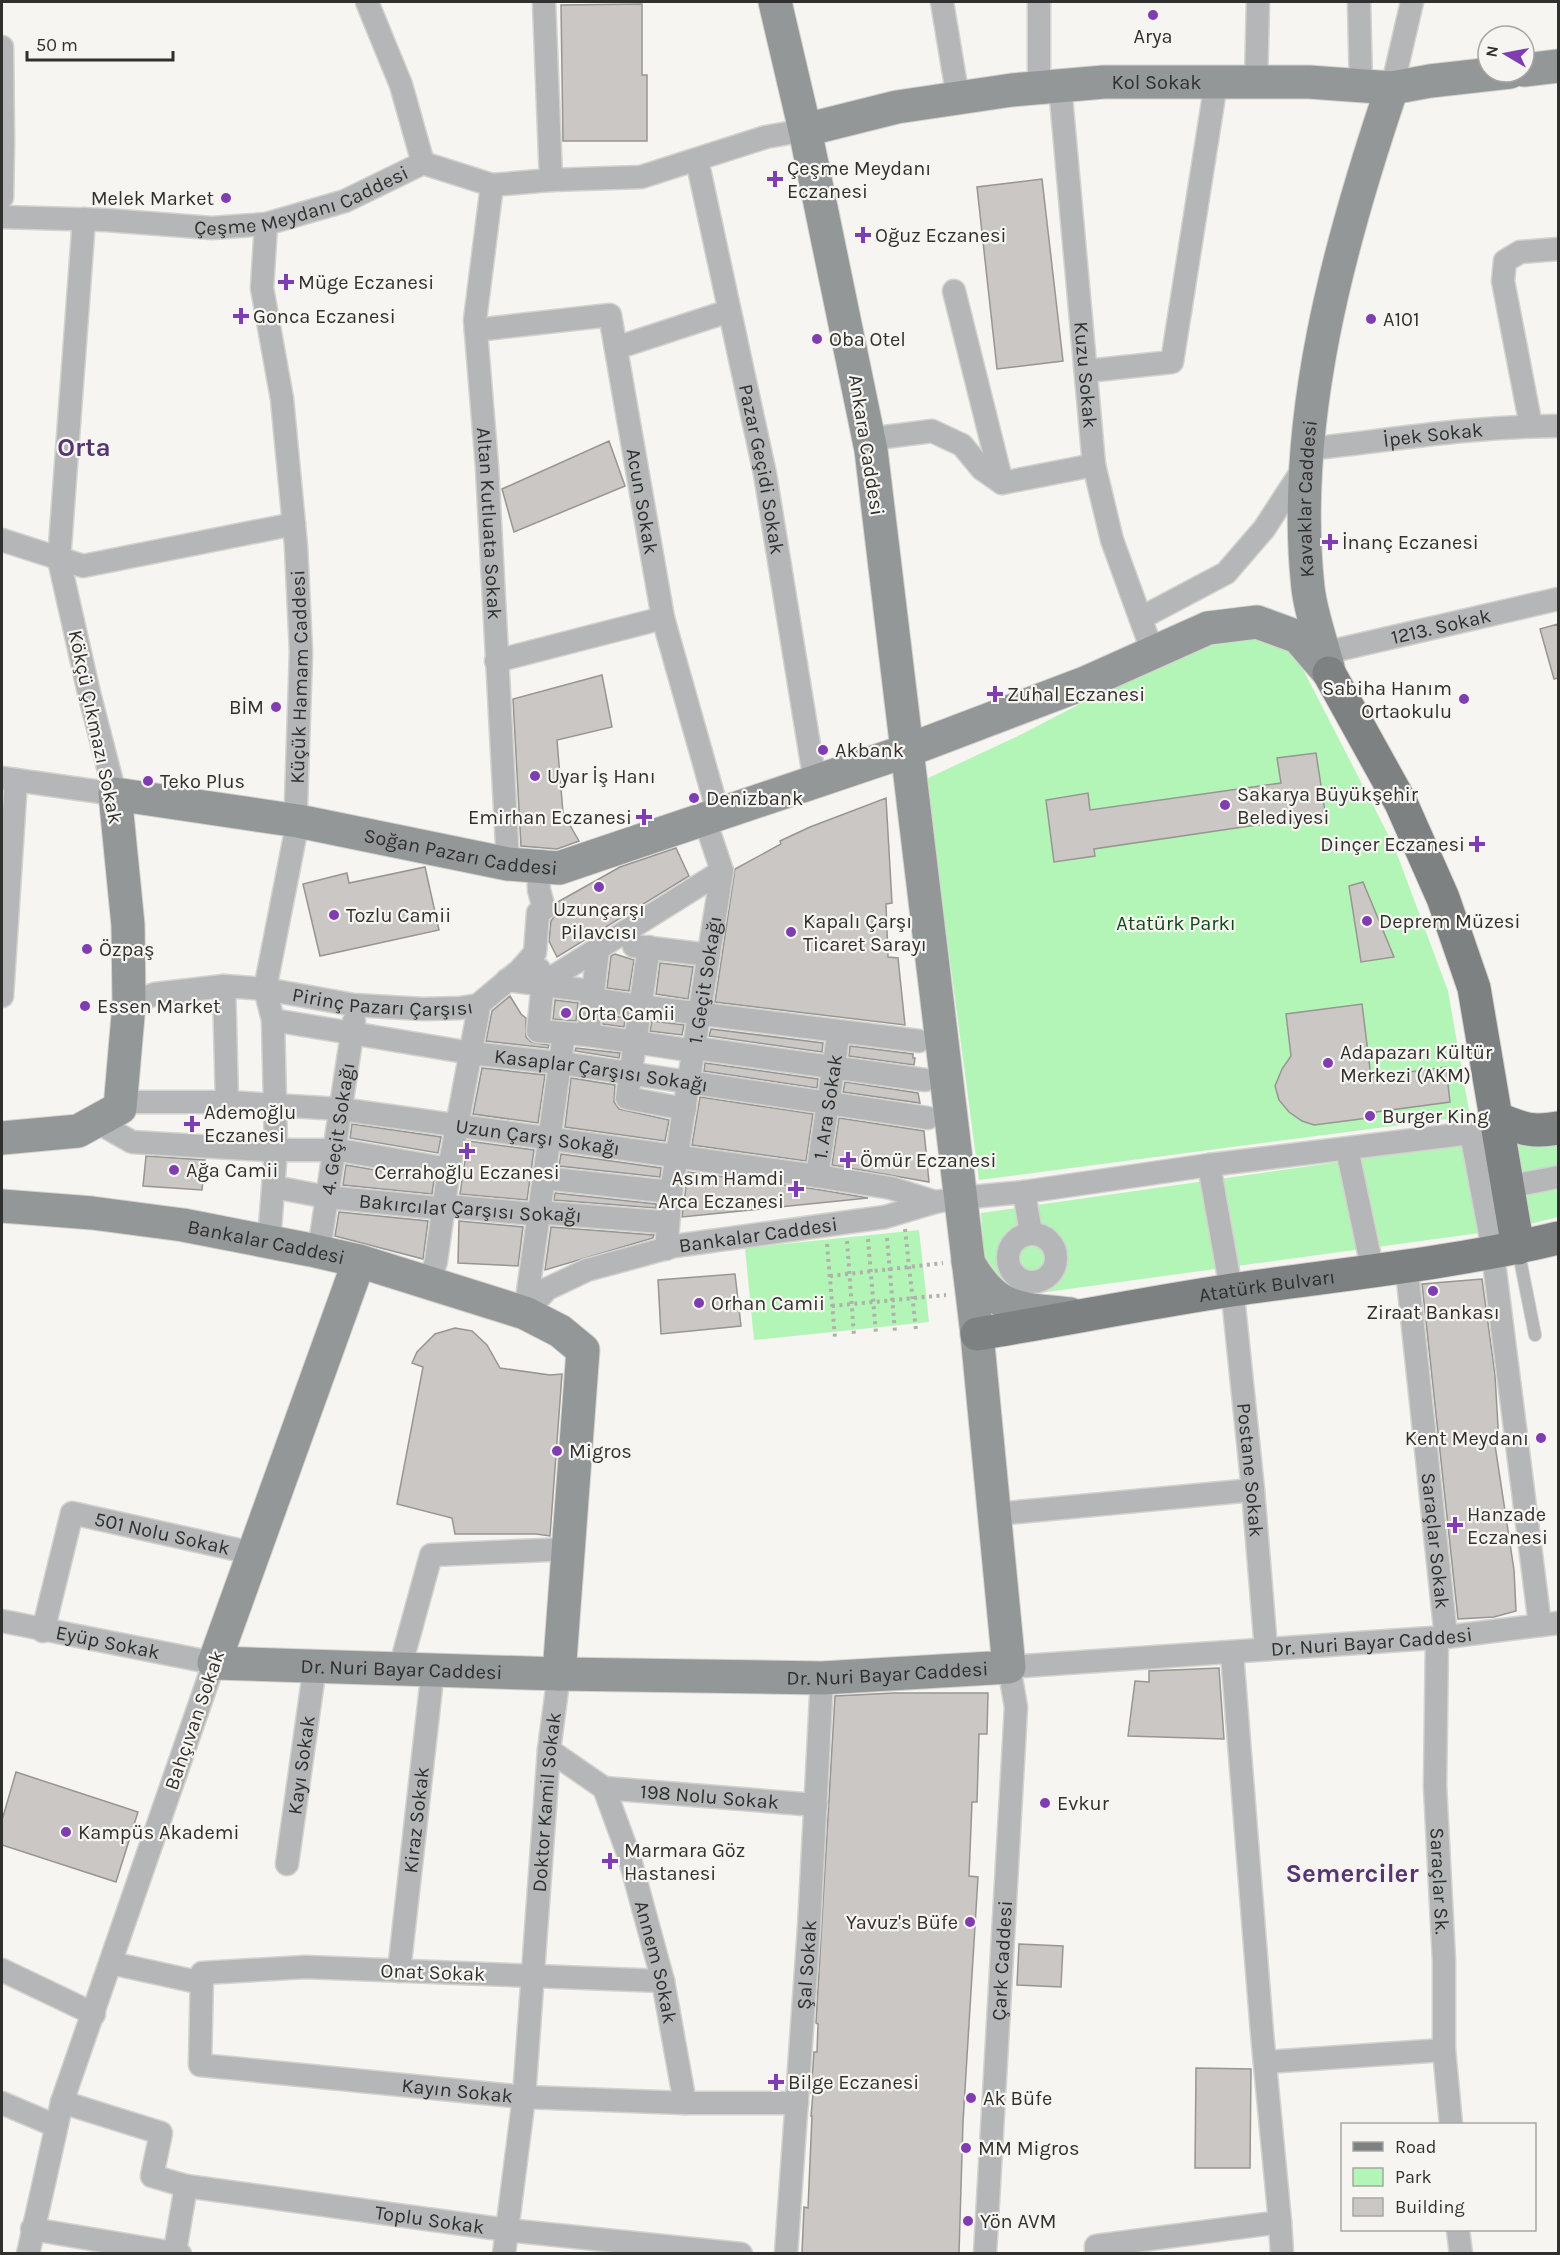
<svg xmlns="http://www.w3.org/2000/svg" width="1560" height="2255" viewBox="0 0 1560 2255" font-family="Karla,sans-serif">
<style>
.green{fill:#b3f5b7}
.building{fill:#cac7c4;stroke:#989593;stroke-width:1.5}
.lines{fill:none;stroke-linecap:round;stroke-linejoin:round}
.lane-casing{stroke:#d2d2ce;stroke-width:14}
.street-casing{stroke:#d2d2ce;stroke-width:25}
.secondary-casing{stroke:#d2d2ce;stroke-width:35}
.primary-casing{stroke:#d2d2ce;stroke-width:35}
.path{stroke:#b0b0ac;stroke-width:4;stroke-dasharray:3 4.5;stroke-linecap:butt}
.lane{stroke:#b4b6b7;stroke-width:12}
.street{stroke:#b4b6b7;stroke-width:22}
.secondary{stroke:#949798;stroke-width:33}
.primary{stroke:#7e8182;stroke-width:33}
.poi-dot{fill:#803db1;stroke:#f6f5f1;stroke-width:2}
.labels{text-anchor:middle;stroke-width:4.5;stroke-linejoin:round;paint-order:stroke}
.poi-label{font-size:20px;fill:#30302e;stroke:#f6f5f1;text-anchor:start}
.street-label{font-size:20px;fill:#30302e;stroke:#f6f5f1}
.park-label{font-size:20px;fill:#12471a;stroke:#f6f5f1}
.district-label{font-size:26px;font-weight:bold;fill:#563670;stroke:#f6f5f1}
</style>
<rect width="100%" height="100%" fill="#f6f5f1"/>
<path class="green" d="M1217,633L1290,644L1394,846L1448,991L1470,1116L979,1180L926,779L1020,735Z
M1558,1137V1217L1526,1225L1515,1146Z
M1486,1141L1502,1230L1039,1293L1002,1287L985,1275L981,1213Z
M919,1230L929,1322L754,1340L745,1248Z"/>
<path class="building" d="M642,4V75H647V141H563L561,5Z
M1042,179L1063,361L997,369L977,187Z
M609,441L625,486L514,532L502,489Z
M1558,624V678L1554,679L1540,629Z
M602,675L612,727L557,740L563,813L579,841L557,849L521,846L513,699Z
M1316,753L1326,818L1285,824L1284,821L1094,849L1095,856L1054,862L1046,800L1088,793L1090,810L1281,783L1277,758Z
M886,798L892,903L886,904L888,957L898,958L905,1025L715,1002L735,869L781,844L780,841L810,827Z
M676,848L689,876L557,957L549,941L551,921L557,913L556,903L620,867Z
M425,867L439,930L320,956L303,884L347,873L349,883Z
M1363,882L1394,957L1361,962L1349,886Z
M615,954L634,960L629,991L607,988L611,956Z
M660,963L693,967L688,999L656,994Z
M510,996L521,1014L526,1018V1037L531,1042L549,1045L548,1048L486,1041L492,1011Z
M555,1000L578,1003L576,1021L553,1019Z
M1362,1004L1371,1077L1446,1067L1450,1102L1376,1112V1117L1314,1125L1302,1121L1289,1112L1279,1100L1275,1086L1282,1069L1291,1056L1286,1014Z
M604,1014L625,1018L624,1027L603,1024Z
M652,1021L684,1025L682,1035L650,1031Z
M711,1029L823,1043L822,1052L709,1036Z
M850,1046L913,1054V1058H915L914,1065L849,1056Z
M576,1048L620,1053L619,1058L575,1051Z
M705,1063L818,1079L817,1088L704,1071Z
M482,1068L545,1075L538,1123L473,1114Z
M571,1078L615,1085L614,1102L619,1109L669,1120L665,1141L565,1127Z
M845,1082L918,1093L920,1103L843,1092Z
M700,1097L813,1114L806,1161L692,1145Z
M839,1118L924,1131L929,1182L832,1165Z
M352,1124L441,1137L438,1153L350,1138Z
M468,1141L534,1150L527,1200L460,1194Z
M561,1154L661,1168L660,1177L559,1166Z
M146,1156L205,1160L202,1190L143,1186Z
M346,1165L434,1180L432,1194L343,1185Z
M688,1172L815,1189L868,1198L682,1217Z
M555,1193L656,1204V1208L554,1200Z
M339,1212L428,1221L423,1259L335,1236Z
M459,1221L523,1227L518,1266L458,1263Z
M551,1227L654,1235L653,1238L545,1270Z
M735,1274L741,1326L661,1334L658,1280Z
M1482,1279L1495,1375L1499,1444L1495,1445L1514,1570L1516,1611L1494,1617L1458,1619L1422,1284Z
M455,1328L472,1331L487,1345L500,1368L550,1375L562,1374L550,1536L536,1534H455L452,1518L397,1504L423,1367L412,1363L417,1352L435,1334Z
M1219,1668L1224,1739L1128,1736L1135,1681L1149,1682V1671Z
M894,1693H988L987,1734H979L977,1802H972L969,1876L978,1877L963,2122L959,2253H802L804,2207L808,2208L812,2116H811L813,2093H811L814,2052H817L818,2024L816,2023L835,1696Z
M16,1772L138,1812L116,1882L2,1845V1820Z
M1019,1944L1063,1946L1061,1987L1017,1985Z
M1196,2068L1251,2069L1250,2168H1195Z"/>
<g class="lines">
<defs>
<path id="lane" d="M1518,1249L1535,1335"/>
<g id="street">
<path d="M367,2L401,85L423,163"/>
<path d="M544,2L551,180"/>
<path d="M942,2L958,98"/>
<path d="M1039,2V88"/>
<path d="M1359,2L1361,86"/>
<path d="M2,47L3,142L2,197"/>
<path d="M1256,83L1258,2"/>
<path id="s1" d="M1060,86L1094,465L1112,540L1153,653"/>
<path d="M1392,88L1412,2"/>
<path id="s2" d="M697,160L765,474L815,782"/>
<path id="s3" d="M492,185L475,320L487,467L508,864"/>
<path id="s4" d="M2,217L106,220L212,228L266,224L345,201L423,163L492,185L551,180L641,177L766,137L805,130"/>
<path d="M954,291L1002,483L1094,465"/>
<path id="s5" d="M476,330L610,315L663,618L719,816"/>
<path d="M616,348L729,311"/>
<path d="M1087,371L1172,362L1216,83"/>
<path d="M1531,426L1503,281L1505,261L1520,252L1558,249"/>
<path d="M869,439L932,431L962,445L982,469L1002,483"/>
<path id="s6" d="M1308,449C1391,440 1475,426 1558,426"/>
<path d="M2,540L83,566L294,524"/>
<path d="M1141,618L1226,573L1264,529L1305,466"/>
<path id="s7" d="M1324,653L1558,599"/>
<path d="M496,661L663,618"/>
<path d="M2,778L115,794L89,693L59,560L84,219"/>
<path d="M634,946L709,955"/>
<path d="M649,947L627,1098L685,1109"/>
<path d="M539,969L543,983L538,1031L588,1035L695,1051"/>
<path d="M507,980L583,990L599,1000L639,1006L919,1041"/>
<path d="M543,983L722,871"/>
<path d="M224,986L227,1102"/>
<path d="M2,996L16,780"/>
<path id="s8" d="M129,1004L155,994L224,986L265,989L298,821L296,804L301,652L296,546L282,399L262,288L266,224"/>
<path id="s9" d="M273,1020L471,1053L568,1064L928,1118"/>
<path d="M588,1035L598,950"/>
<path d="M695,1048L925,1080"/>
<path id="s10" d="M120,1102H227L340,1109L817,1176L891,1188L935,1202"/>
<path d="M95,1121L132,1142L266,1150H339L449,1169"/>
<path d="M1347,1149L1373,1272"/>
<path id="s11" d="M1209,1165L1234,1306L1253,1490L1266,1649"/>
<path id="s12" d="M817,1176L838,1037"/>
<path d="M544,1178L671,1192"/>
<path id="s13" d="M274,1187L327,1197L438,1208L448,1206L533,1214L549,1213L661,1222L666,1227"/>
<path d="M1507,1187L1558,1177"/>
<path d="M1024,1192L1031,1233"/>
<circle cx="1032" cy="1258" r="24"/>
<path id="s14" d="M269,1241L276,1150L275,1104L273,1020L265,989L354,1005L423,1009L460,1008L478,1005L520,970L535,953L538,913L544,909L539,890L538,867"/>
<path id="s15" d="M666,1249L671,1192L722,871L705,820"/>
<path id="s16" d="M311,1250L321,1237L354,1021"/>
<path id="s17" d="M1403,1267L1408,1280L1446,1637"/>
<path d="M430,1282L436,1261L449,1169L478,1013V1005"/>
<path id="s18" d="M525,1313L547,1289L587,1270L675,1246L885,1217L935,1202L960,1198L1024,1192L1209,1165L1471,1133L1491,1239L1540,1625"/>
<path d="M525,1313L564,1034"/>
<path d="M996,1514L1253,1490"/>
<path id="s19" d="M2,1621L214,1663L62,2102L28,2254"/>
<path id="s20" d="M43,1631L72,1513L252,1553"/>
<path id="s21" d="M1437,1638L1435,1786L1444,1961V2050L1451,2124"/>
<path d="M1232,1653L1262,2033L1280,2222L1282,2254"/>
<path d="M400,1668L431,1555L568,1549"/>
<path d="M549,1750L604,1788"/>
<path id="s22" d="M604,1788L629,1856L663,1981L685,2103"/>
<path id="s23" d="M604,1788L816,1805"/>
<path id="s24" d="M287,1864L315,1666"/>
<path d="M111,1963L202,1983"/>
<path d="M2,1970L94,2014"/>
<path id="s25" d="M399,1971L433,1669"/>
<path id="s26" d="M663,1981L306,1967L202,1973L200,2065L524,2097L685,2103H797"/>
<path d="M1265,2062L1444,2050"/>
<path d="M62,2102L161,2133L152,2176L186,2186"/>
<path d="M2,2103L56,2126"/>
<path d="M32,2229L180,2254"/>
<path d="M1458,2230L1461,2254"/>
<path id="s27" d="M175,2251L186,2186L507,2230L741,2254"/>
<path id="s28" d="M504,2254L524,2097L549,1750L559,1674"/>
<path id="s29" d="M786,2254L809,1928L822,1678"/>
<path id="s30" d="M985,2254L1016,1707L1009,1667L1446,1637L1558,1623"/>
<path d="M1096,2254V2246L1280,2222"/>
</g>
<g id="secondary">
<path d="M1524,70L1558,66"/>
<path id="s31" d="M805,130L897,107L1012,90L1104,82H1309L1392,88L1430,81L1510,72"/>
<path id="s32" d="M1328,667C1321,641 1311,614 1308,588C1290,422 1339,244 1392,88"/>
<path id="s33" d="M2,1138L78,1131L120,1108L129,1004L128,925L115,794L298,821L508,864L559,868L906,751L1085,683L1208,628L1257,622L1298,637L1329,673"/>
<path id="s34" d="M2,1206L92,1213L183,1225L311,1250L359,1261L525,1313L560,1331L583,1350L559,1674"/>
<path id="s35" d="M359,1261L214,1663L559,1674L822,1678L1009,1667L977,1334L871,450L805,130L775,2"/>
<path d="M968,1262C996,1312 1019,1308 1070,1314"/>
</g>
<g id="primary">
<path d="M1329,673L1401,803L1443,898L1474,988L1518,1248"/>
<path d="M1495,1118C1522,1128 1529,1133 1558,1128"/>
<path id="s36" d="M977,1334C1062,1320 1146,1303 1232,1290C1341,1274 1451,1264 1558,1238"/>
</g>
</defs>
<use href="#lane" class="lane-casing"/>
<use href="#street" class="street-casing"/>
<use href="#secondary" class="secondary-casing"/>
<use href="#primary" class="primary-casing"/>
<path class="path" d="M905,1229L916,1330
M887,1238L895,1332
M868,1239L876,1334
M847,1241L854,1336
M827,1244L835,1338
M830,1276L943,1263
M832,1306L946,1295"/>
<use href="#lane" class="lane"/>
<use href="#street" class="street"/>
<use href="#secondary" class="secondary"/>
<use href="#primary" class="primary"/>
</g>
<g class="poi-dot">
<circle cx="1153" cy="15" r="6"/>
<path d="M772 170h6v6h6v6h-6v6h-6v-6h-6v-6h6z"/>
<circle cx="226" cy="198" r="6"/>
<path d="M860 226h6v6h6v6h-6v6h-6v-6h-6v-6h6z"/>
<path d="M283 273h6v6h6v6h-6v6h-6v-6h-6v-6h6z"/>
<path d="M238 307h6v6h6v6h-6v6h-6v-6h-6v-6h6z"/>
<circle cx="1371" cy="319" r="6"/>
<circle cx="817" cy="339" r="6"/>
<path d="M1327 533h6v6h6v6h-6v6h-6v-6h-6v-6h6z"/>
<path d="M992 685h6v6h6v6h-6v6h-6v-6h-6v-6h6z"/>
<circle cx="1464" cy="699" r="6"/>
<circle cx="276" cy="707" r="6"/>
<circle cx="823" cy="750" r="6"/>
<circle cx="535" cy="776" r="6"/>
<circle cx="148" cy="781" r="6"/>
<circle cx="694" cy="798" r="6"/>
<circle cx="1225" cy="805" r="6"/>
<path d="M641 808h6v6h6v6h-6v6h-6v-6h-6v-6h6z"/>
<path d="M1474 835h6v6h6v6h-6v6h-6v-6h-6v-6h6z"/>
<circle cx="599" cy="887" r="6"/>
<circle cx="334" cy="915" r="6"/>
<circle cx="1367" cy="921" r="6"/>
<circle cx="791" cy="932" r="6"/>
<circle cx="87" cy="949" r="6"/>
<circle cx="85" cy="1006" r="6"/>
<circle cx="566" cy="1013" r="6"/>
<circle cx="1328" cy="1063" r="6"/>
<circle cx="1370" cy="1116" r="6"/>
<path d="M189 1115h6v6h6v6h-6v6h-6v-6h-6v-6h6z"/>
<path d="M464 1142h6v6h6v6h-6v6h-6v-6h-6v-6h6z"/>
<path d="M845 1151h6v6h6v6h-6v6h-6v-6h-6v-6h6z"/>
<circle cx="174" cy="1170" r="6"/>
<path d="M793 1180h6v6h6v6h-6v6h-6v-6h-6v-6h6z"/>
<circle cx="1433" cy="1291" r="6"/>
<circle cx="699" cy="1303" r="6"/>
<circle cx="1541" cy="1438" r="6"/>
<circle cx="557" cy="1451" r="6"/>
<path d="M1452 1516h6v6h6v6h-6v6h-6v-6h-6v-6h6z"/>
<circle cx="1045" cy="1803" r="6"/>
<circle cx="66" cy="1832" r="6"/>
<path d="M607 1852h6v6h6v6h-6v6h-6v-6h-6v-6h6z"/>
<circle cx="970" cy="1922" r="6"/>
<path d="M773 2073h6v6h6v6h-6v6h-6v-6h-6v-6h6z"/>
<circle cx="971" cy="2098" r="6"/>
<circle cx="966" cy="2148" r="6"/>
<circle cx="968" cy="2221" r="6"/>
</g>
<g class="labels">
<g class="poi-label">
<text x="1153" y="43" text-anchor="middle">Arya</text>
<text x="787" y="175">Çeşme Meydanı<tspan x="787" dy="23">Eczanesi</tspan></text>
<text x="214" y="205" text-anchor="end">Melek Market</text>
<text x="875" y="242">Oğuz Eczanesi</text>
<text x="298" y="289">Müge Eczanesi</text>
<text x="253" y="323">Gonca Eczanesi</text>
<text x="1383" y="326">A101</text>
<text x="829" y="346">Oba Otel</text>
<text x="1342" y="549">İnanç Eczanesi</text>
<text x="1452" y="695" text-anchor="end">Sabiha Hanım<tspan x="1452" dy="23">Ortaokulu</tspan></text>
<text x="1007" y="701">Zuhal Eczanesi</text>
<text x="264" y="714" text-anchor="end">BİM</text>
<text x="835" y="757">Akbank</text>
<text x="547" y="783">Uyar İş Hanı</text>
<text x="160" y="788">Teko Plus</text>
<text x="1237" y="801">Sakarya Büyükşehir<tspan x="1237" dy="23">Belediyesi</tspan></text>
<text x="706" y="805">Denizbank</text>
<text x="632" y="824" text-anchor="end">Emirhan Eczanesi</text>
<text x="1465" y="851" text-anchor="end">Dinçer Eczanesi</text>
<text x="599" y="916" text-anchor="middle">Uzunçarşı<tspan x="599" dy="23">Pilavcısı</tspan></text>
<text x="346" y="922">Tozlu Camii</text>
<text x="803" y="928">Kapalı Çarşı<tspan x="803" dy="23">Ticaret Sarayı</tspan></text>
<text x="1379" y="928">Deprem Müzesi</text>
<text x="99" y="956">Özpaş</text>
<text x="97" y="1013">Essen Market</text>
<text x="578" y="1020">Orta Camii</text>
<text x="1340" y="1059">Adapazarı Kültür<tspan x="1340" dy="23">Merkezi (AKM)</tspan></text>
<text x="204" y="1119">Ademoğlu<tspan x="204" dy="23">Eczanesi</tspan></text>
<text x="1382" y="1123">Burger King</text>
<text x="860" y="1167">Ömür Eczanesi</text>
<text x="186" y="1177">Ağa Camii</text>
<text x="467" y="1179" text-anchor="middle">Cerrahoğlu Eczanesi</text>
<text x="784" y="1185" text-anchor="end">Asım Hamdi<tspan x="784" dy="23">Arca Eczanesi</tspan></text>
<text x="711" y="1310">Orhan Camii</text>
<text x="1433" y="1319" text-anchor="middle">Ziraat Bankası</text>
<text x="1529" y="1445" text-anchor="end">Kent Meydanı</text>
<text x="569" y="1458">Migros</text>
<text x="1467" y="1521">Hanzade<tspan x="1467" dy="23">Eczanesi</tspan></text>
<text x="1057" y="1810">Evkur</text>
<text x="78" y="1839">Kampüs Akademi</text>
<text x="624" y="1857">Marmara Göz<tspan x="624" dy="23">Hastanesi</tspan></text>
<text x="958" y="1929" text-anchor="end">Yavuz's Büfe</text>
<text x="788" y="2089">Bilge Eczanesi</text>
<text x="983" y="2105">Ak Büfe</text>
<text x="978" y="2155">MM Migros</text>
<text x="980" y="2228">Yön AVM</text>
</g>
<g class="street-label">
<text dy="7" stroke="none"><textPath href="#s31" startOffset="356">Kol Sokak</textPath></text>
<text dy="7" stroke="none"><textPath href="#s4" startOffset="304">Çeşme Meydanı Caddesi</textPath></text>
<text dy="7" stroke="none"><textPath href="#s1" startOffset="290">Kuzu Sokak</textPath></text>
<text dy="7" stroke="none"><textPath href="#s6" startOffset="126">İpek Sokak</textPath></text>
<text transform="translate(867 445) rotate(81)" y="7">Ankara Caddesi</text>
<text dy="7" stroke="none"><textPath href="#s2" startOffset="316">Pazar Geçidi Sokak</textPath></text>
<text dy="7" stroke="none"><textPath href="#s32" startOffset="171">Kavaklar Caddesi</textPath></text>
<text dy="7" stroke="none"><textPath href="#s5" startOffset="324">Acun Sokak</textPath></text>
<text dy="7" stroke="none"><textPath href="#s3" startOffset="340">Altan Kutluata Sokak</textPath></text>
<text dy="7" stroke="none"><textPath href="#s7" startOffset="120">1213. Sokak</textPath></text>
<text dy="7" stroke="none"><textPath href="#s8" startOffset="454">Küçük Hamam Caddesi</textPath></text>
<text transform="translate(96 727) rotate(78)" y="7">Kökçü Çıkmazı Sokak</text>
<text dy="7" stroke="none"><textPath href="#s33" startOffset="790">Soğan Pazarı Caddesi</textPath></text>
<text dy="7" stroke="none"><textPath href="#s15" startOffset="272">1. Geçit Sokağı</textPath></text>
<text dy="7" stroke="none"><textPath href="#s14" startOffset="372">Pirinç Pazarı Çarşısı</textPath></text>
<text dy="7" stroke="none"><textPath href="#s9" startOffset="332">Kasaplar Çarşısı Sokağı</textPath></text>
<text dy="7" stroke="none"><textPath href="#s12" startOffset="70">1. Ara Sokak</textPath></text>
<text dy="7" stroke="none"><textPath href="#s16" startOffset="126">4. Geçit Sokağı</textPath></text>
<text dy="7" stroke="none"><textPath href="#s10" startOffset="420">Uzun Çarşı Sokağı</textPath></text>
<text dy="7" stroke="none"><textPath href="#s13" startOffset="198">Bakırcılar Çarşısı Sokağı</textPath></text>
<text dy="7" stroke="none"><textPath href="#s18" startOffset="252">Bankalar Caddesi</textPath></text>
<text dy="7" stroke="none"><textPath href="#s34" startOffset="267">Bankalar Caddesi</textPath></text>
<text dy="7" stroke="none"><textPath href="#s36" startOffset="294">Atatürk Bulvarı</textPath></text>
<text dy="7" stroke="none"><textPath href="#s11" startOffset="308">Postane Sokak</textPath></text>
<text dy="7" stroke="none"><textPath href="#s20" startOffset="214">501 Nolu Sokak</textPath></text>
<text dy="7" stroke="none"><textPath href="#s17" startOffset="276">Saraçlar Sokak</textPath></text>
<text dy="7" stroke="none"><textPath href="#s30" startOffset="952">Dr. Nuri Bayar Caddesi</textPath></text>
<text dy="7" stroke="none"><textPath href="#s19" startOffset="108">Eyüp Sokak</textPath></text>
<text dy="7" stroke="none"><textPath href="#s35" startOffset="615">Dr. Nuri Bayar Caddesi</textPath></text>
<text dy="7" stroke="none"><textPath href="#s35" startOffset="1101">Dr. Nuri Bayar Caddesi</textPath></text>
<text transform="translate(194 1720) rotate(-71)" y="7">Bahçıvan Sokak</text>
<text dy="7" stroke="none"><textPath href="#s24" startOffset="100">Kayı Sokak</textPath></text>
<text dy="7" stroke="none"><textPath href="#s23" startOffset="106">198 Nolu Sokak</textPath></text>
<text dy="7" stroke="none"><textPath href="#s28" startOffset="454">Doktor Kamil Sokak</textPath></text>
<text dy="7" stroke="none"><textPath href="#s25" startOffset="152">Kiraz Sokak</textPath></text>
<text dy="7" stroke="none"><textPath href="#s21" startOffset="243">Saraçlar Sk.</textPath></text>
<text dy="7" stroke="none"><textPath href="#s30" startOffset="294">Çark Caddesi</textPath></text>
<text dy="7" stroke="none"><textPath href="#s22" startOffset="182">Annem Sokak</textPath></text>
<text dy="7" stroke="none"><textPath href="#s29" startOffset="290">Şal Sokak</textPath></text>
<text transform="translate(433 1972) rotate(2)" y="7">Onat Sokak</text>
<text dy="7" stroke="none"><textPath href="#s26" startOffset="812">Kayın Sokak</textPath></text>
<text dy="7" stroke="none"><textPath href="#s27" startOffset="312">Toplu Sokak</textPath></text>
</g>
<g class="park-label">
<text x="1176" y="930">Atatürk Parkı</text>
</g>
<g class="district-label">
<text x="84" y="456">Orta</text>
<text x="1352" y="1882">Semerciler</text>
</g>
</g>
<rect width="1560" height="2255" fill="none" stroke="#30302e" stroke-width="6"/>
<rect x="1341" y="2123" width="195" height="108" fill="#f6f5f1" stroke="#a7a6a3" stroke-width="1.5"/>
<rect x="1353" y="2142" width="30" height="9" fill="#7e8182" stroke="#a7a6a3" stroke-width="1.5"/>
<text x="1395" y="2153" font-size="18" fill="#30302e">Road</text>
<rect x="1353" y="2168" width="30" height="18" fill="#b3f5b7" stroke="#a7a6a3" stroke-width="1.5"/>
<text x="1395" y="2183" font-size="18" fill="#30302e">Park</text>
<rect x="1353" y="2198" width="30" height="18" fill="#cac7c4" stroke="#a7a6a3" stroke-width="1.5"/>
<text x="1395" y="2213" font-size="18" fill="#30302e">Building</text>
<g transform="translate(1506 54) rotate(280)"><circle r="28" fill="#f6f5f1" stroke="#a7a6a3" stroke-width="1.5"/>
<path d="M0-4.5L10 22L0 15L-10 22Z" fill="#803db1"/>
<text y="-9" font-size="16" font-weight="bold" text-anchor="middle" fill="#30302e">N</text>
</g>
<path d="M27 51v9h146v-9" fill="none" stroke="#30302e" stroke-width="3"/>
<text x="36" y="51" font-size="18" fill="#30302e" stroke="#f6f5f1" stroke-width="4.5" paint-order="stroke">50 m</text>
</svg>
